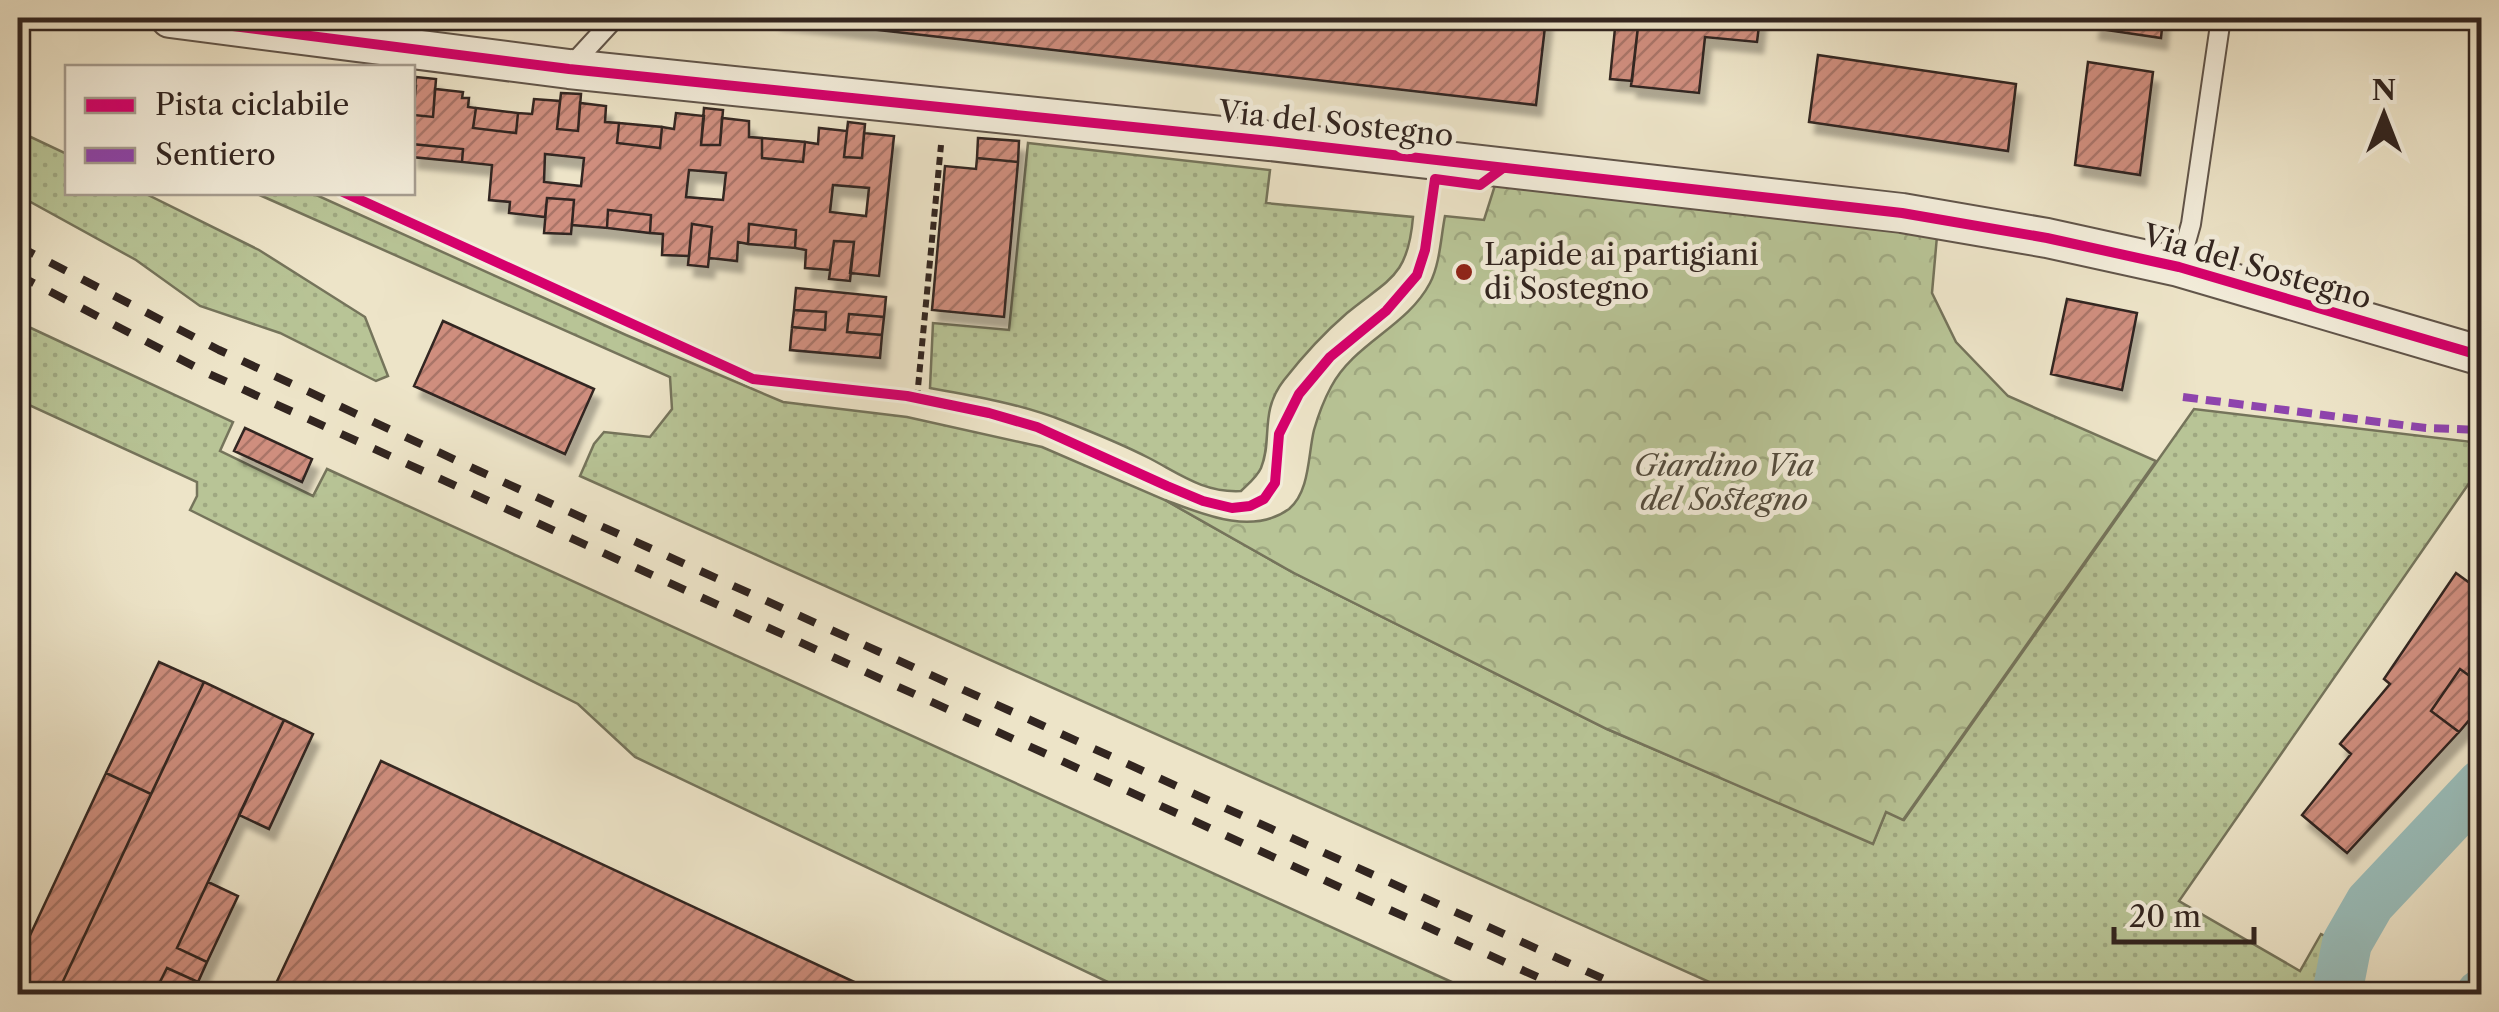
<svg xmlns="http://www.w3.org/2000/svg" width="2499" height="1012" viewBox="0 0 2499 1012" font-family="'Libre Caslon Text',serif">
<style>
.grass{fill:url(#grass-dots);stroke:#75745b;stroke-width:2.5}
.park{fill:url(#park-crowns);stroke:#75745b;stroke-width:2.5}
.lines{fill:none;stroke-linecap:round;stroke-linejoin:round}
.canal{stroke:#9abebb;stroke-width:50}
.building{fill:url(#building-hatch);stroke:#322520;stroke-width:2.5;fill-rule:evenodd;filter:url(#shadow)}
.lane-casing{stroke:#61554a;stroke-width:22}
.street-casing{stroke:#61554a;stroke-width:42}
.path{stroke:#322520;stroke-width:6;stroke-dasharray:8 5;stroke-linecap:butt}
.lane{stroke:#f3eddb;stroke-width:18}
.street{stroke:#f3eddb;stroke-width:38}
.rail{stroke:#322520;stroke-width:8;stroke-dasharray:18 18;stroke-linecap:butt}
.quiet{stroke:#8e44ad;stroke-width:8;stroke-dasharray:15 8;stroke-linecap:butt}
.cycleway-casing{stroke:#f3eddb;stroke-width:16}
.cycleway{stroke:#d6006c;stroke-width:10}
.poi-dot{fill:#8f2418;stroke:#f3eddb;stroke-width:4}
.labels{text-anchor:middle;stroke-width:10;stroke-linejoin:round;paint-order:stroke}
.street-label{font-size:30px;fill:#322520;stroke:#f3eddb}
.poi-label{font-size:30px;fill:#322520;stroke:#f3eddb;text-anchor:start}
.park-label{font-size:30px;font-style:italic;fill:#544d3e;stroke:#f3eddb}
</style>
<defs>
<pattern id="grass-dots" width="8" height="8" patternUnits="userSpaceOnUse" patternTransform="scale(2.5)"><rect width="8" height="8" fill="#b8c496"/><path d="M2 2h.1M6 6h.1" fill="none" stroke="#9fa881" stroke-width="1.8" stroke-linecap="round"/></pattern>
<pattern id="park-crowns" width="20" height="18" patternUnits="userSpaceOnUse" patternTransform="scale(2.5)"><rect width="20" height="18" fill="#b8c496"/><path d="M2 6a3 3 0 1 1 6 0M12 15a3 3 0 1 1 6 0" fill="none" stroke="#9fa881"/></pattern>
<pattern id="building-hatch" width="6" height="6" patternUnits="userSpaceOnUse" patternTransform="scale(2.5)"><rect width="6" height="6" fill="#cf8e7e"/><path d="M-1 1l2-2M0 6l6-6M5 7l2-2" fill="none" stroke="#a97467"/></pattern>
<filter id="shadow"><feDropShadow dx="6" dy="11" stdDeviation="2.5" flood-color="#0004"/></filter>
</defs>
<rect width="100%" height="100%" fill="#ede4c8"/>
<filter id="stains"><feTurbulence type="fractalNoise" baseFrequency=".002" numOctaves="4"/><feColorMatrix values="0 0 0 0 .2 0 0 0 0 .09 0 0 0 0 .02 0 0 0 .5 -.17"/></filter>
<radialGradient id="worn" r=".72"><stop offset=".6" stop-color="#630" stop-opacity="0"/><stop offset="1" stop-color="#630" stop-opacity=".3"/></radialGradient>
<path class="grass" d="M18,131L67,154L68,192L144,193L259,250L365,317L388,376L376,381L280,333L200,306L136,260L18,195Z
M1028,143L1270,170L1266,203L1413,217C1408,278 1388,279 1347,313C1325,332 1302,357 1284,380C1259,412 1273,439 1261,468C1257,477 1248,484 1241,491C1204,493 1180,474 1149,458C1122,444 1092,432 1064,421C1021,404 975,396 930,388L933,323L1009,330Z
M255,193H312L626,335L783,402L907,417L1042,447L1165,500L1292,572L1607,729L1873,843L1886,811L1904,820L2194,409L2481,443V466L2179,901L2300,971L2321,934L2336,941L2323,994H1736L580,476L594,444L604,432L650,437L672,409L670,377Z
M18,322L233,422L220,451L313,496L327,469L1478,994H1133L635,757L578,704L190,510L197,496V482L18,400Z"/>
<path class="park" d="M1496,182L1937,236L1932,293L1956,342L2008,396L2156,461L1903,820L1886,812L1873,844L1607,729L1292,572L1165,500C1202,514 1252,536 1289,509C1310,492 1308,454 1314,430C1318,416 1324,400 1331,387C1354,343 1407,327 1430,283C1440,264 1441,236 1445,216L1484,220Z"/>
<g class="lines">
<path class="canal" d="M2337,994L2347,943L2370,903L2482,784
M2481,994H2482"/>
</g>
<path class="building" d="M773,18H1546L1536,105Z
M1616,18H1639L1632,81L1610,79Z
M1639,18H1760L1757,42L1705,37L1699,93L1631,86Z
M2095,18H2163L2161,38L2093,28Z
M1818,55L2016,84L2008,151L1809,122Z
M2088,62L2153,72L2140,175L2075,165Z
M416,77L436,79L433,117L413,115Z
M412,86H416L413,115L433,117L435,89L463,92L462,98H469L468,107L476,108L473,128L516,133L518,113L532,114L534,99L560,101L557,129L578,131L580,103L606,106L605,122L619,123L617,143L660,148L662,127L674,129L676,113L704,116L701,145H720L722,118L749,121V137L762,138V158L803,162L805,142L818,144L819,128L847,131L844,157L862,158L864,133L894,136L879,276L850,273L854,242L834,241L830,270L805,268L806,250L795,248L796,230L749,224L748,244L738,242L737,261L709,258L712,227L692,224L689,256L662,255L663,234L650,233L651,215L608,210L607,228L572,225L574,200L547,198L545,217L509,213L510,202L489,200L492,165L462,162L463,149L412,144ZM545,154L584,158L581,186L544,182ZM689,170L726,173L723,200L686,197ZM833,185L869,188L866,216L830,212Z
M561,93L581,94L578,131L557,129Z
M476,108L518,113L516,133L473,128Z
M704,108L723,110L720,145H701Z
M848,122L865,124L862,158L844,157Z
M619,123L662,127L660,148L617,143Z
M762,138L805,142L803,162L762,158Z
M978,138L1019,141L1018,162L977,158Z
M412,144L463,149L462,162L412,157Z
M977,158L1018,162L1004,317L932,310L945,166L976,169Z
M547,198L574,200L571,234L544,233Z
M608,210L651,215L650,233L607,228Z
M692,224L712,227L708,267L688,265Z
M749,224L796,230L795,248L748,244Z
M834,241L854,242L850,281L829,279Z
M796,288L886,297L884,317L849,314L847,332L882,335L880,358L790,350L792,327L825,330L826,312L794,310Z
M2067,299L2137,313L2122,390L2051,374Z
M794,310L826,312L825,330L792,327Z
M849,314L884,317L882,335L847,332Z
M443,321L594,389L565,454L414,386Z
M245,428L312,459L302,482L234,451Z
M2456,573L2482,592V685L2460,669L2431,711L2459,732L2347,853L2302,815L2351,754L2340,744L2390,684L2384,679Z
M159,662L204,682L151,794L106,773Z
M2460,669L2482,685V705L2459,732L2431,711Z
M204,682L284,720L177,948L207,962L198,982L167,968L154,994H57Z
M284,720L313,734L269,829L239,815Z
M381,761L880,994H271Z
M106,773L151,794L57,994H18V961Z
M208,882L238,896L207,962L177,948Z
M167,968L198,982L192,994H154Z"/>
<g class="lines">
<defs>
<path id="lane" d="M569,68L615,18
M2179,267L2191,224L2221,18"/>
<path id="street" d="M170,18L569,69L1270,141L1902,213L2047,238L2179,267L2482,356"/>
</defs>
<use href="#lane" class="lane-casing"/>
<use href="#street" class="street-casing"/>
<path class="path" d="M917,398L941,145"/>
<use href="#lane" class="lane"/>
<use href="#street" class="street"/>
<path class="rail" d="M18,246L219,350L479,471L1637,994
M18,275L207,373L1575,994"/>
<path class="quiet" d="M2183,397L2426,428L2482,430"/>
<defs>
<path id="cycleway" d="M170,18L569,69L1270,141L1902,213L2047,238L2179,267L2482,356
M343,192L753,379L907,396L989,413L1037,427L1167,486L1203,501L1232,508L1250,506L1264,499L1275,483L1279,434L1299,394L1330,357L1386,311L1417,275L1425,250L1435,179L1480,185L1503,168"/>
</defs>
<use href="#cycleway" class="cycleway-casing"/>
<use href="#cycleway" class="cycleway"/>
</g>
<circle class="poi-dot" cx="1464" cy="272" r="10"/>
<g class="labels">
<g class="street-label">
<text transform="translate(1336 124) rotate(6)" y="10">Via del Sostegno</text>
<text transform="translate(2257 267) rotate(16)" y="10">Via del Sostegno</text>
</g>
<g class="poi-label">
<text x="1484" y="265">Lapide ai partigiani<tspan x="1484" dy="34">di Sostegno</tspan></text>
</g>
<g class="park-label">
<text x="1724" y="476">Giardino Via<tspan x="1724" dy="34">del Sostegno</tspan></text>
</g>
</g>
<rect width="2499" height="1012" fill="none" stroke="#ede4c8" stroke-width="60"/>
<rect x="20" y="20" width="2459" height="972" fill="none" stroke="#322520" stroke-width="5"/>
<rect x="30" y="30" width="2439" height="952" fill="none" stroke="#322520" stroke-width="2.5"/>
<rect x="65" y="65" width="350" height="130" fill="#f3eddb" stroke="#a69d90" stroke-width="2.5"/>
<rect x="85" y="98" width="50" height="15" fill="#d6006c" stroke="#a69d90" stroke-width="2.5"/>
<text x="155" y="115" font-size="30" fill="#322520">Pista ciclabile</text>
<rect x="85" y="148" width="50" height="15" fill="#8e44ad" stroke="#a69d90" stroke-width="2.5"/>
<text x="155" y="165" font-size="30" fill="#322520">Sentiero</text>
<g transform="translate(2384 115)" stroke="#f3eddb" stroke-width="8" paint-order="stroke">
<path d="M0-8L18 38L0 25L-18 38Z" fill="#322520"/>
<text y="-15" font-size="28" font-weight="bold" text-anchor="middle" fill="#322520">N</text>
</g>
<path d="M2114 927v15h140v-15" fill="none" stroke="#322520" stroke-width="5"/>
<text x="2129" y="927" font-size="30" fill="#322520" stroke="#f3eddb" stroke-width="8" paint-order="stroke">20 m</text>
<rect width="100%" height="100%" filter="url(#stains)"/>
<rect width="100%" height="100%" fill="url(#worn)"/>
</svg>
